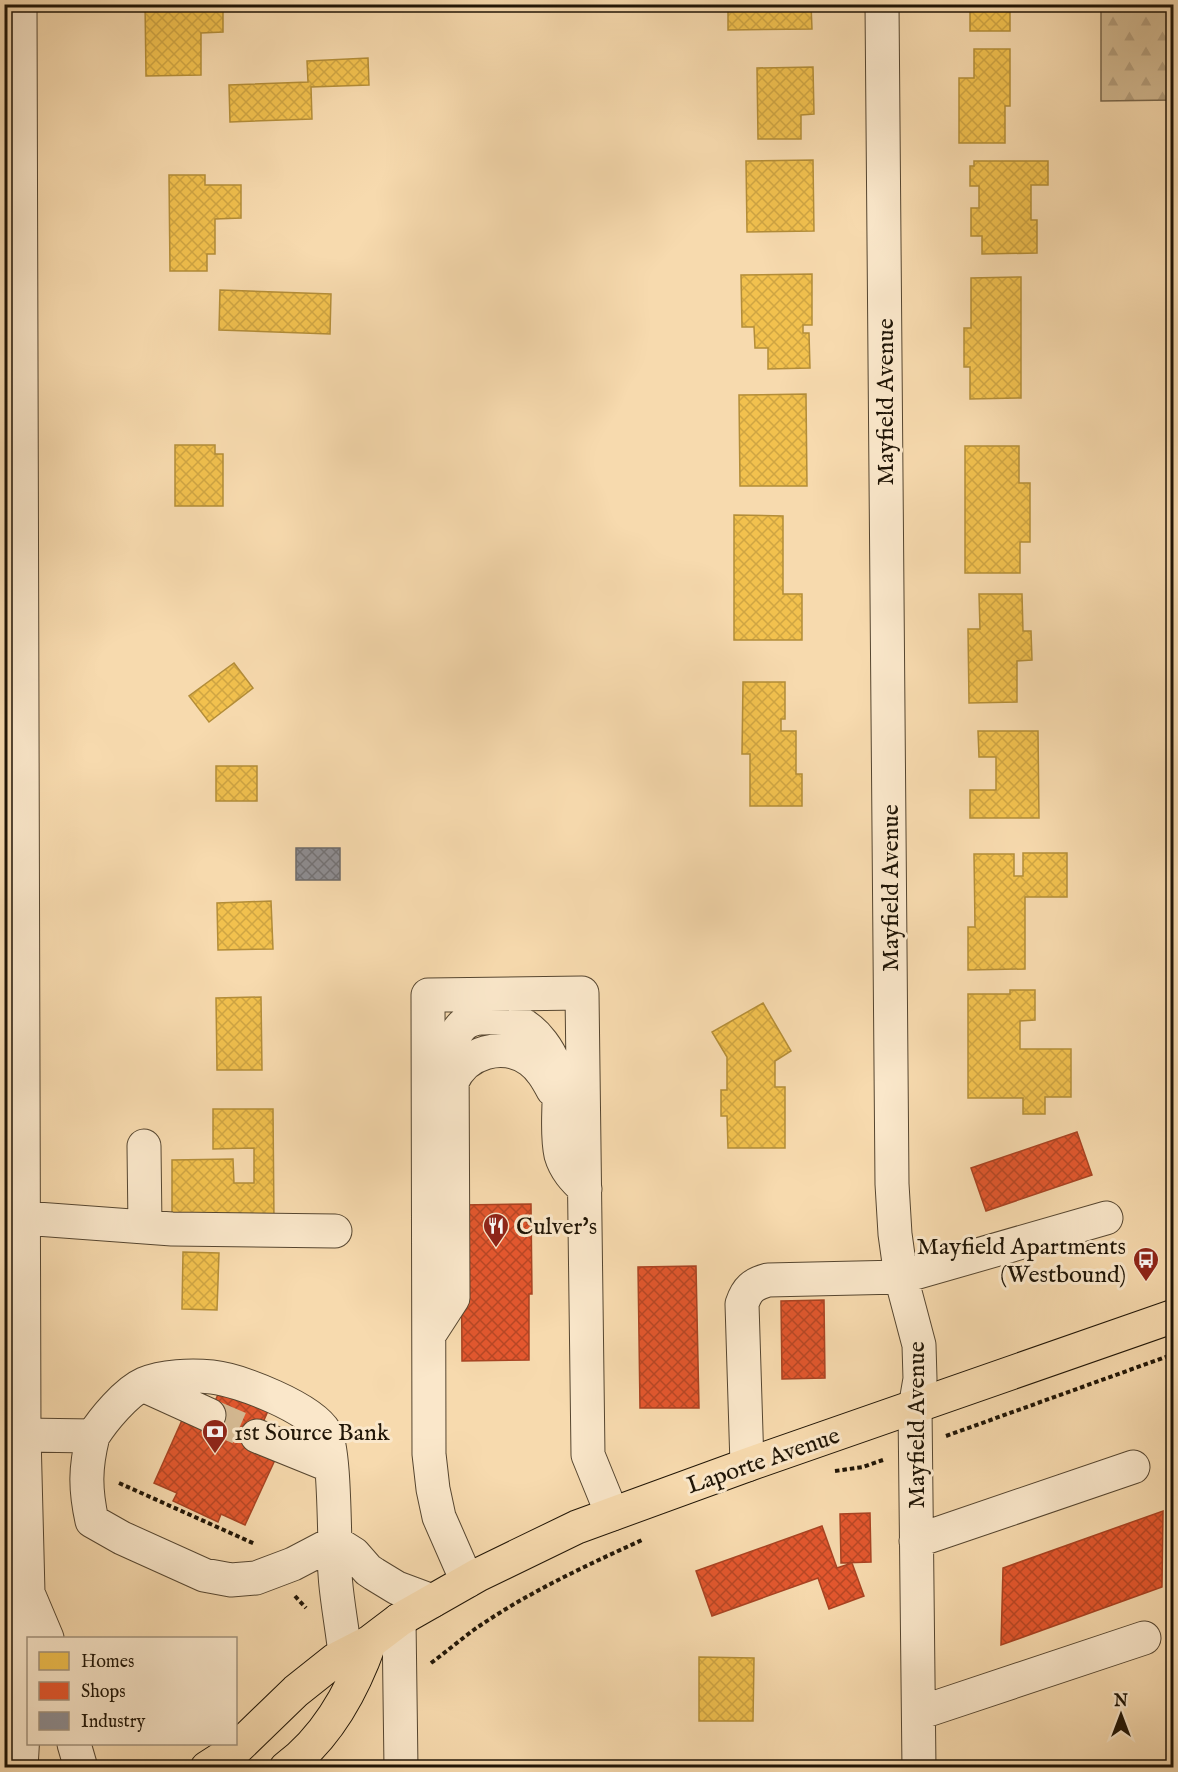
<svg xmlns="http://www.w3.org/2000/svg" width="1178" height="1772" viewBox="0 0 1178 1772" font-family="'IM FELL English',serif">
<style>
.forest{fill:url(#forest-firs);stroke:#79674c;stroke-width:1.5}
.homes{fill:url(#homes-cross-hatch);stroke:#b38d38;stroke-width:1.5}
.shops{fill:url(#shops-cross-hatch);stroke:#a94322;stroke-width:1.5}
.industry{fill:url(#industry-cross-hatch);stroke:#6c6968;stroke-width:1.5}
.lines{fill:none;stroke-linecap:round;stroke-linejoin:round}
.minor-tunnel{stroke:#d7bc95;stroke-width:33;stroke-dasharray:33 16;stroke-linecap:butt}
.minor-casing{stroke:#564630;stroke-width:35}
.major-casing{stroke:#201506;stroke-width:35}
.path{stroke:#201506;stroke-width:4;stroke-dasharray:4.5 3;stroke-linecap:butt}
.minor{stroke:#fae7ca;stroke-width:33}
.major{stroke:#f7daae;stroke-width:33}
.labels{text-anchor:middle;stroke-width:6;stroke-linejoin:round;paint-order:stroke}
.street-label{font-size:24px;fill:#201506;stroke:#fae7ca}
.poi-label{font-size:24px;fill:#201506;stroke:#fae7ca;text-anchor:start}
</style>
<defs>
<pattern id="forest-firs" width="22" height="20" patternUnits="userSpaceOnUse" patternTransform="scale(1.5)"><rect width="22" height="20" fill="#d2b991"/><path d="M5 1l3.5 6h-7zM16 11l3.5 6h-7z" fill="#b49e7c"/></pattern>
<pattern id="homes-cross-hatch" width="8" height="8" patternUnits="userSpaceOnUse" patternTransform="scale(1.5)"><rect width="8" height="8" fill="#f2c14e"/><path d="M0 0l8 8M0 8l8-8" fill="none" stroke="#cfa543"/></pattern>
<pattern id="shops-cross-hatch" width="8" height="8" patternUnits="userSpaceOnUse" patternTransform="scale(1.5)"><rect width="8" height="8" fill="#e4572e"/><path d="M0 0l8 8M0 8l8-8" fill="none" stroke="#b84725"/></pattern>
<pattern id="industry-cross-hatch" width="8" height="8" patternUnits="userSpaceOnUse" patternTransform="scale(1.5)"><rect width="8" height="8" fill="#8d8d92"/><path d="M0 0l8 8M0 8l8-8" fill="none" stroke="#737275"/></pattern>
</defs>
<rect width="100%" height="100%" fill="#f7daae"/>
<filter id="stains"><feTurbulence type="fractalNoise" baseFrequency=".00333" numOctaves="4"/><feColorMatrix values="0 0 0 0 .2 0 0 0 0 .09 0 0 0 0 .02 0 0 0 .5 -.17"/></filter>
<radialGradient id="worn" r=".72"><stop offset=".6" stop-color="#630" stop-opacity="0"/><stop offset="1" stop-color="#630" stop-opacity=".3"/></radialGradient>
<path class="forest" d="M1101,5H1173V100L1101,101Z"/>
<path class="homes" d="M145,4H214V10H223V32L201,33V75L146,76Z
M728,4H811L812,29L728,30Z
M970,4H1010V31H970Z
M974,49H1010V106H1005V143H959V78H974Z
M368,58L369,85L311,87L312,119L230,122L229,85L308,82L307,61Z
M813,67L814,114L801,115V139H758L757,68Z
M813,160L814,231L747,232L746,161Z
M974,161H1048V185H1031V220H1037V253L982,254V236H971V208H979V186H970V166H974Z
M169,175H205V185H241V218L215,219V254H207V271H170Z
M812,274V325H803V333H809L810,368L768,369V348H755L754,327H742L741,275Z
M1021,277V398L970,399V367H964V328H971V278Z
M220,290L331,294L330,334L219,330Z
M806,394L807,486H740L739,395Z
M175,445H215V454H223V506H175Z
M965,446H1019V483H1030V542H1020V573H965Z
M734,515L783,516V594H802V640H734Z
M979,594H1022L1023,631H1031L1032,660L1017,661V702L969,703L968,629H980Z
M234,663L253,688L209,722L189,696Z
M743,682H785V719H781V731H796V774H802V806H750V754H742Z
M978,731H1038L1039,818H970V790H996V757H979Z
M216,766H257V801H216Z
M1023,853H1067V897H1025V969L968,970V927H975L974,854H1014V876H1023Z
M271,901L273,949L218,950L217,903Z
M1010,990H1035V1020L1020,1021V1049H1071V1097H1045V1114H1023V1098H968V994H1010Z
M261,997L262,1070H217L216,998Z
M763,1003L791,1051L775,1061V1087H785V1148H728L727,1116H721V1090H727V1057L712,1032Z
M213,1109H273L274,1221L172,1222V1160L233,1159L234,1183H254V1148L213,1149Z
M183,1252L219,1253L217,1310L182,1309Z
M699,1657L754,1658L753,1721H699Z"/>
<path class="shops" d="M1167,1045H1174V1108H1167Z
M1077,1132L1092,1175L986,1211L971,1168Z
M531,1204L532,1294H529V1360L462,1361L461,1205Z
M696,1266L699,1408H640L638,1267Z
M824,1300L825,1378L782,1379L781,1301Z
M220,1390L268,1411L251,1450L275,1460L245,1525L221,1514L218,1522L173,1501L177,1493L154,1483L183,1418L203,1428Z
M1163,1511L1162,1587L1001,1645L1003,1568Z
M870,1513L871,1562L841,1563L840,1514Z
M822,1526L837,1568L852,1563L864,1596L829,1609L818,1578L712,1616L696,1571Z"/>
<path class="industry" d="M296,848H340V880H296Z"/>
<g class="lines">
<path class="minor-tunnel" d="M209,1415L257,1436"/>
<defs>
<path id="minor" d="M20,4L24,1435L28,1593L21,1636L24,1716L21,1768
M882,4L892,1184L895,1234L901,1277L919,1345L920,1379L915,1408L919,1768
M452,1082C465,1052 503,1041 530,1060C541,1068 547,1079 553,1090
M144,1146L145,1227
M23,1218L172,1229L335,1231
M429,1335L453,1298L452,1043C457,1029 464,1019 481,1018C488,1018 497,1017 504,1018C534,1022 557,1057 559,1086C560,1108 556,1133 561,1155C565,1169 574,1179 585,1189
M143,1385L209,1415
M24,1435L93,1436C85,1468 85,1489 92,1521L122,1538L204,1575L231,1580L256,1578L293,1564L335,1542C334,1521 334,1447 325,1432C311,1408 240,1380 212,1377C191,1375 163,1376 144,1384C126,1392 103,1420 93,1436
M257,1436L331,1466
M747,1465L742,1304C747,1289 753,1284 768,1280L901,1277L1106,1218
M916,1541L1133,1467
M467,1581L439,1517L433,1489L429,1454L428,995L582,993L588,1455L612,1514
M28,1593L47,1638
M399,1620L401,1768
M345,1654C341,1616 332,1580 335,1542L354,1554L368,1570L374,1574L397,1588L432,1601
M919,1713L1144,1638
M74,1744L81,1768"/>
<path id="major" d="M207,1768L235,1750L296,1691L335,1660L370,1642L399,1620L478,1575L577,1527L747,1465L1174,1316
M286,1768C328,1737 353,1690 370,1642"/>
</defs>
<use href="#minor" class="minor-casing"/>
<use href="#major" class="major-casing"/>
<path class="path" d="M946,1436L1174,1354
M835,1471L863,1467L883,1460
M119,1483L255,1544
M295,1596L306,1608
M431,1663C446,1652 460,1640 475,1629C527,1593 585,1566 642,1540"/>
<use href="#minor" class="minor"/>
<use href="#major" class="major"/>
</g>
<defs>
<symbol id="restaurant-pin" viewBox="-11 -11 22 30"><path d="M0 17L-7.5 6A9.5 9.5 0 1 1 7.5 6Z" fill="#8f2418" stroke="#fae7ca"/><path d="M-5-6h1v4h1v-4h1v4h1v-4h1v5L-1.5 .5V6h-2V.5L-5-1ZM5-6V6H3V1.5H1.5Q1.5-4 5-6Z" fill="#fff"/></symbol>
<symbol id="bus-pin" viewBox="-11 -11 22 30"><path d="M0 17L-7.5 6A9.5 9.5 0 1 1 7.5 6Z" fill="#8f2418" stroke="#fae7ca"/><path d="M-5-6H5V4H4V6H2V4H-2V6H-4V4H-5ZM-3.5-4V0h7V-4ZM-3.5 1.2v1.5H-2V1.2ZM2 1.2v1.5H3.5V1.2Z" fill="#fff"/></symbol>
<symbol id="bank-pin" viewBox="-11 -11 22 30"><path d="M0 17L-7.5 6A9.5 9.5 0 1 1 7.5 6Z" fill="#8f2418" stroke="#fae7ca"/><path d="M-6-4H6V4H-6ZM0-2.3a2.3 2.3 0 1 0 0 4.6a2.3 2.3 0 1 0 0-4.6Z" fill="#fff"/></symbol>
</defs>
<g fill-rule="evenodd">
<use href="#restaurant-pin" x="481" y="1211" width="30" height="40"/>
<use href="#bus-pin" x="1131" y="1245" width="30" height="40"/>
<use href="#bank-pin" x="200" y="1417" width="30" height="40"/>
</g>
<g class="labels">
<g class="street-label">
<text transform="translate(885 402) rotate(-90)" y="8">Mayfield Avenue</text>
<text transform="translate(890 888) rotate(-90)" y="8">Mayfield Avenue</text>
<text transform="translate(916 1425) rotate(-90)" y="8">Mayfield Avenue</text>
<text transform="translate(763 1460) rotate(-19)" y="8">Laporte Avenue</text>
</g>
<g class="poi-label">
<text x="516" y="1234">Culver's</text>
<text x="1126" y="1254" text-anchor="end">Mayfield Apartments<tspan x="1126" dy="28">(Westbound)</tspan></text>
<text x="234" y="1440">1st Source Bank</text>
</g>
</g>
<rect width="1178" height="1772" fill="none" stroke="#f7daae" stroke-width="24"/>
<rect x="6" y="6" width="1166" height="1760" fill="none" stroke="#201506" stroke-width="3"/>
<rect x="12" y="12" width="1154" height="1748" fill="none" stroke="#201506" stroke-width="1.5"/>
<rect x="27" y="1637" width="210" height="108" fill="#fae7ca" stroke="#a3937c" stroke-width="1.5"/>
<rect x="39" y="1652" width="30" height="18" fill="#f2c14e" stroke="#a3937c" stroke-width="1.5"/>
<text x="81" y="1667" font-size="18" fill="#201506">Homes</text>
<rect x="39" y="1682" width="30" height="18" fill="#e4572e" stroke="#a3937c" stroke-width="1.5"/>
<text x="81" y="1697" font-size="18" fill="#201506">Shops</text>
<rect x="39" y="1712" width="30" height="18" fill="#8d8d92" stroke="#a3937c" stroke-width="1.5"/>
<text x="81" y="1727" font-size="18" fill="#201506">Industry</text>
<g transform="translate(1121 1715)" stroke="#fae7ca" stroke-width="4.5" paint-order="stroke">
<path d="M0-4.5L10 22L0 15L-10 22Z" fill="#201506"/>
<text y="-9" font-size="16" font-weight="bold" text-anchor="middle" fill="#201506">N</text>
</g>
<rect width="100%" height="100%" filter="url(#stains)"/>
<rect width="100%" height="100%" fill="url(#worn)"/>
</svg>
